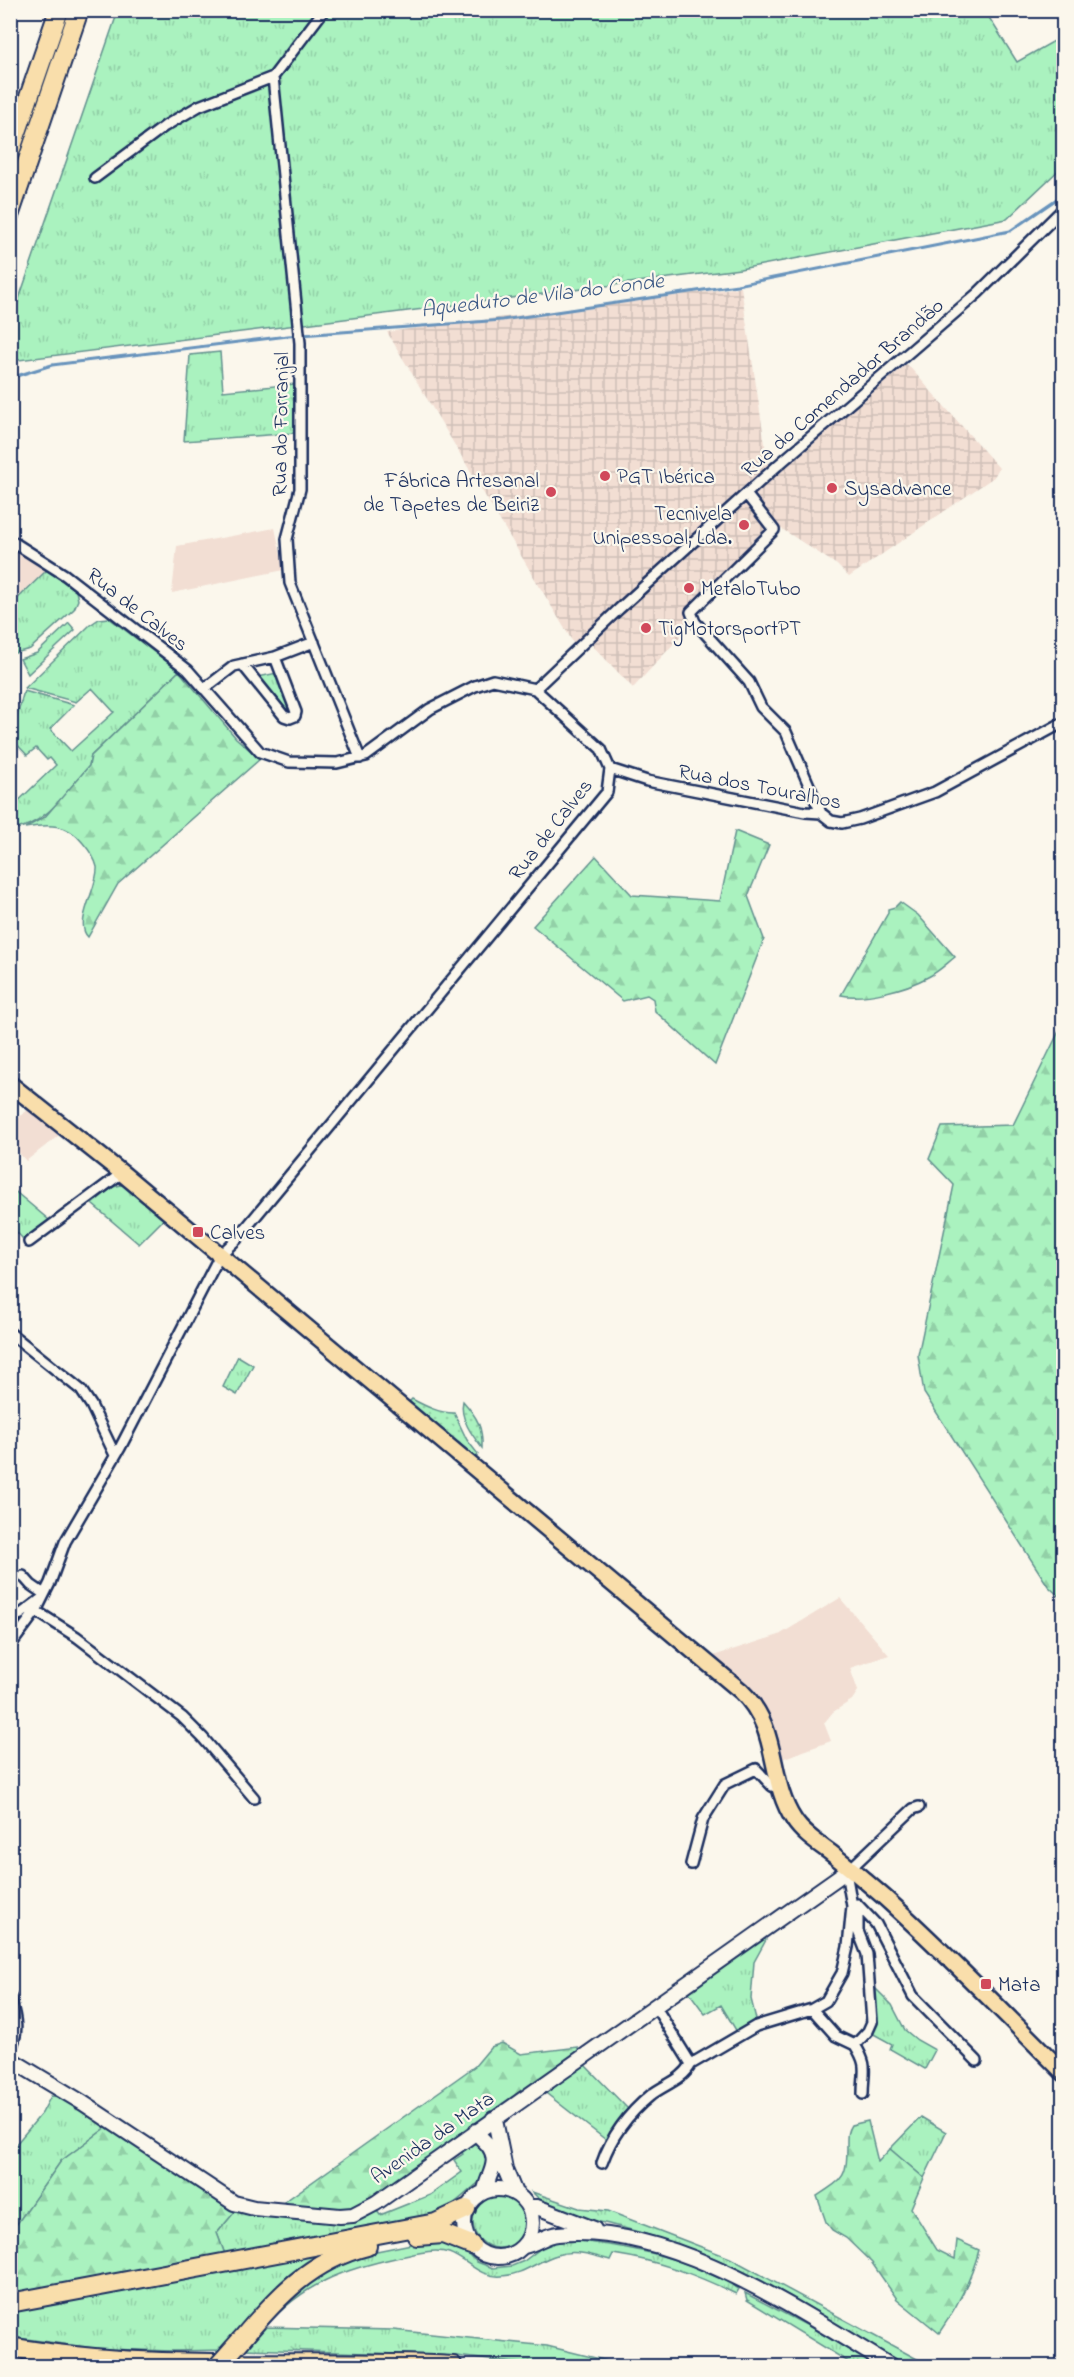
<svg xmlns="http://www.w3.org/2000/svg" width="1074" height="2377" viewBox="0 0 1074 2377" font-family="'Indie Flower',sans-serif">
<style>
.built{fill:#f2ded3}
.industrial{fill:url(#industrial-grid)}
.grass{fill:url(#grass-tufts);stroke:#62908e;stroke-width:1.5}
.forest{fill:url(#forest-firs);stroke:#62908e;stroke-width:1.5}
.garden{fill:url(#garden-dots);stroke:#62908e;stroke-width:1.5}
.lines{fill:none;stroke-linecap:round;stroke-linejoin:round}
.stream{stroke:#6793bc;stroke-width:3}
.street-casing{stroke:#1b2f5e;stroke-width:14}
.secondary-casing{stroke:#1b2f5e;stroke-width:18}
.primary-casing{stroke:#1b2f5e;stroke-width:20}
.highway-casing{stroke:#1b2f5e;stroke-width:22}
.street{stroke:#fbf7ec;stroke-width:9}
.secondary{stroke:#fbf7ec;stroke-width:14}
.primary{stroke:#f9deab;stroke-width:15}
.highway{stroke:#f9deab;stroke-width:18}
.highway-bridge-casing{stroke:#1b2f5e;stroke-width:22;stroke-linecap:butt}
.highway-bridge{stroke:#f9deab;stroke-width:18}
.poi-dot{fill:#d1495b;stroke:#fbf7ec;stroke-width:2}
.labels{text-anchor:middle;stroke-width:4.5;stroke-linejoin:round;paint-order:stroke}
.street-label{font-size:21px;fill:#1b2f5e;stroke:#fbf7ec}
.poi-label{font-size:21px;fill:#1b2f5e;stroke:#fbf7ec;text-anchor:start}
.water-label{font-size:22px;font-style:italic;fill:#3b5885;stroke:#fbf7ec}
</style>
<defs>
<pattern id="industrial-grid" width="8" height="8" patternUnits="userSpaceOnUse" patternTransform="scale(1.5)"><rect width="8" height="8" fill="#f2ded3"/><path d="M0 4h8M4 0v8" fill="none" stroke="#cfbfb8"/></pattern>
<pattern id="grass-tufts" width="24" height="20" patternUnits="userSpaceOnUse" patternTransform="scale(1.5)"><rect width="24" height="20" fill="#aaf2bf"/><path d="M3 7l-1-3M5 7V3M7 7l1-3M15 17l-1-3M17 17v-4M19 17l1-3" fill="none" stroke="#92d0a7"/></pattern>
<pattern id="forest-firs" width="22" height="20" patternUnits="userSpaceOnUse" patternTransform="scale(1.5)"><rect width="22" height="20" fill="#aaf2bf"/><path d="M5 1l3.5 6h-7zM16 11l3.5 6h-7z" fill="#92d0a7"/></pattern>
<pattern id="garden-dots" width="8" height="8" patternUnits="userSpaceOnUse" patternTransform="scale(1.5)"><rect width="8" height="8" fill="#aaf2bf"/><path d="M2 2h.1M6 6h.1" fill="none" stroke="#92d0a7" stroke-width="1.8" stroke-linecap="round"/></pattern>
</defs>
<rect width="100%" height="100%" fill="#fbf7ec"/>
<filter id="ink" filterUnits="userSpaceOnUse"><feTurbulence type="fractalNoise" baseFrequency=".0167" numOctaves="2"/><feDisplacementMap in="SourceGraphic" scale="12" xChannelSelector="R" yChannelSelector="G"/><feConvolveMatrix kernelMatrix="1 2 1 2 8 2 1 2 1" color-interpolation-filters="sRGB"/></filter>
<g filter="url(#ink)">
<path class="built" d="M275,528L284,570L172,593L177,546Z
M11,546L47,570L11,605Z
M30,1108L62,1133L26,1161L11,1144L10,1125Z
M840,1598L889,1655L850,1668L858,1691L852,1700L833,1712L824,1723L831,1741L779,1760L766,1717L710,1657L779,1635Z"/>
<path class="industrial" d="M741,287L768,464L775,472L907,364L999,468L994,477L849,577L837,565L782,529L697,607L691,625L633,688L592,645L574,644L387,332Z"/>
<path class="grass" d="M118,11H985L1017,62L1063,36V166L1007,219L740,269L11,361V322Z
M220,352L223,391L295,384V433L184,441L190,355Z
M47,570L76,591L78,600L74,609L30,649L11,654V605Z
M109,618L179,671L91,756L89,766C66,792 47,825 11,830V808L56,765L50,758L47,760L36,748L27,755L11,738L24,691L74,705L50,729L71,751L114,712L92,688L76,702L25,688L90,625L99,619Z
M69,623L75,630L28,674L20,659L37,653Z
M277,673L292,711L286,712L258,677Z
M121,1185L127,1186L165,1218L139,1244L92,1204L113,1187Z
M11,1188L49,1220L23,1239L11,1226Z
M238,1356L253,1365L237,1395L223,1387Z
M760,1935L766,1940L754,1962L751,1999L757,2023L737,2032L721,2005L705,2014L686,1988Z
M874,1987L892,2005L905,2030L917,2040L935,2050L925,2069L890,2049L892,2044L870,2032Z
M582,2062L630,2111L606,2140L542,2090Z
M51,2096L63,2097L110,2125L61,2161L17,2224L11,2215V2150L42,2113Z
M921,2117L946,2132L924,2178L890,2149Z
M478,2143L491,2155L488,2176C468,2189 455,2207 432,2217L226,2257L217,2233L237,2209L375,2208L380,2215L430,2195L462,2172L454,2160L463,2154L459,2148Z
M532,2192L579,2208L608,2211L730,2258L930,2366H906C846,2331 787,2290 723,2262C692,2248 657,2237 624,2228C594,2219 553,2216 532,2192Z
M473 2222a26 26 0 1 1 52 0a26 26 0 1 1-52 0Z
M397,2235L335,2253L225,2350L174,2351L101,2349L11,2337V2307Z
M563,2239C627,2246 683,2255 739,2289L736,2294C695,2274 659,2261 613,2254L610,2260C593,2255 574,2249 557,2255C537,2261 523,2275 502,2276C479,2278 468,2260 449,2253C433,2248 415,2254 400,2257C344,2269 304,2283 265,2327L393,2330L547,2346L628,2366H541L456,2356L244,2349L289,2297L333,2265L362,2254L431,2240L460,2247L477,2262L493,2268L512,2266L524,2261L549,2242Z
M745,2293L810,2327L876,2366H855L747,2300Z"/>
<path class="forest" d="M179,671L236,738L260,759L118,884L88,937C73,923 99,886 97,867C95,858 89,850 83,843C68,823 48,824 25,828L45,817L89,766L91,756Z
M735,831L769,845L748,896L764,939L715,1065L655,1011L653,999L647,995L623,1001L533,926L596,856L632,895L720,901Z
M900,902L918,915L955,957C946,964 938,972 928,977C906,989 865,1000 841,995L888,913V909L895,907Z
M1063,1023L1064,1600H1063L1048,1586L924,1393L918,1355L954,1185L929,1159L942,1127L1013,1125Z
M502,2043L521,2054L578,2047V2055L353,2210L338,2212L280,2205L475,2066L491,2047Z
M868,2121L878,2162L890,2149L924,2178L911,2208L937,2250L955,2259L957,2240L979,2250C971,2281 957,2307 939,2333L897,2299L872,2263L846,2238L832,2230L826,2222L817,2196C845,2178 847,2177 847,2143C847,2135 847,2131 851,2125Z
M110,2125L237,2209L217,2233L226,2257L18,2296L11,2283V2215L17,2224L61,2161Z"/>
<path class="garden" d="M412,1399C425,1406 439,1413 454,1413L467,1440L478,1454L475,1461L407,1404Z
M463,1401C477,1417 483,1427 482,1448C472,1435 459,1418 463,1401Z"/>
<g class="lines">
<path class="stream" d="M10,378L52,365L288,336L502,320L737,285L1010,231L1064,194"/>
<defs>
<path id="street" d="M273,77L300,343V489L287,539L290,583L360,758
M95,178L165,126L199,106L273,77L324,10
M746,494L774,530L691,612L695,622L749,682L761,707L786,732L821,813
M10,540L65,575L188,670L260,752L289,762L337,763L366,756L430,709L475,686L493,680L535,689L601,749L610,769L607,792L236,1240L220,1255L120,1448L65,1542L50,1583L36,1611L10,1646
M242,664L284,716L290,718L295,716L296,712L275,657
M204,689L234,666L275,657L314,642
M535,689L619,609L777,466L978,293L1064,208
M610,769L647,781L805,812L821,813L831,821L842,823L860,819L935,792L1064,722
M29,1242L122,1173
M10,1333L81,1390L91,1405L115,1455
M23,1576L31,1585L44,1594
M36,1611L77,1637L182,1717L203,1738L254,1798
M10,1618L21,1614L41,1599
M691,1864L703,1819L725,1784L756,1769L772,1786L781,1789
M851,1868L913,1809L919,1807
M857,1904L876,1924L913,1996L977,2061
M10,1997C15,2016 20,2032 10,2050
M655,2006L691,2064
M812,2009L836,2036L855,2045
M855,2045L868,2031L872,2022L867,1954L858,1931V1914
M855,2045C869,2067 863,2070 863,2094
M691,2064L756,2026L812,2009L826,2001L842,1973L848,1947L852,1906L846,1872
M602,2163C611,2137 629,2113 651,2095C665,2084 683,2080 691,2064"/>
<path id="secondary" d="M10,2059L83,2103L234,2203L254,2208L340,2216L353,2215L376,2203L851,1868
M493,2119L496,2125L505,2169L515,2193
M476,2131C479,2137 484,2140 488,2145C501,2162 488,2174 485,2190
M464 2223a34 34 0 1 1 68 0a34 34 0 1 1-68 0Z
M529,2207H537L594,2229
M524,2246C536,2244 545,2235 558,2234C671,2223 797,2310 891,2366"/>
<path id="primary" d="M10,1084L122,1173L741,1691C781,1729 767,1779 794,1820C803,1834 819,1844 831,1853C849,1867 867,1882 884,1897C946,1953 1005,2014 1064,2073"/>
<path id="highway" d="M10,152L59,10
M10,213L79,10
M417,2236L443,2234L471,2245
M10,2303L436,2223L466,2209
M241,2340C277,2297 311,2260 367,2246
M10,2347C156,2373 306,2358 453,2366
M10,2366H15"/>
</defs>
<use href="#street" class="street-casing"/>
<use href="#secondary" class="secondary-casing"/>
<use href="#primary" class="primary-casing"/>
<use href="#highway" class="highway-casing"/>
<use href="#street" class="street"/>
<use href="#secondary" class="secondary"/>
<use href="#primary" class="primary"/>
<use href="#highway" class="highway"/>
<defs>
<path id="highway-bridge" d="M218,2366L241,2340"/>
</defs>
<use href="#highway-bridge" class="highway-bridge-casing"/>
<use href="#highway-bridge" class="highway-bridge"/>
</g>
</g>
<g class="poi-dot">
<circle cx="605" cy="476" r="6"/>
<circle cx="832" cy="488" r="6"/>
<circle cx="551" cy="492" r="6"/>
<circle cx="744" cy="525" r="6"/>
<circle cx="689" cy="588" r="6"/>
<circle cx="646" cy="628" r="6"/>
<rect x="192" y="1226" width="12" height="12" rx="3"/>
<rect x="980" y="1978" width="12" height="12" rx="3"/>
</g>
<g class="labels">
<g class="street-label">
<text transform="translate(842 387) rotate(-41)" y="7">Rua do Comendador Brandão</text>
<text transform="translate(280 424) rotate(-89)" y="7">Rua do Forranjal</text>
<text transform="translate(138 609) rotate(38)" y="7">Rua de Calves</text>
<text transform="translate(760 786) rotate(11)" y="7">Rua dos Touralhos</text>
<text transform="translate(550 829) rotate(-52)" y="7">Rua de Calves</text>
<text transform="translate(432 2137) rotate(-35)" y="7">Avenida da Mata</text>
</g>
<g class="poi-label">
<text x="617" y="483">PGT Ibérica</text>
<text x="539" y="487" text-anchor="end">Fábrica Artesanal<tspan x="539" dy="24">de Tapetes de Beiriz</tspan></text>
<text x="844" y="495">Sysadvance</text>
<text x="732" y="520" text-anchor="end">Tecnivela<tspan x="732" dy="24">Unipessoal, Lda.</tspan></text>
<text x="701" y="595">MetaloTubo</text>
<text x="658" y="635">TigMotorsportPT</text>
<text x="210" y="1239">Calves</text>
<text x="998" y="1991">Mata</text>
</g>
<g class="water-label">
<text transform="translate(542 294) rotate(-7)" y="8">Aqueduto de Vila do Conde</text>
</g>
</g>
<rect width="1074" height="2377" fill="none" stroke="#fbf7ec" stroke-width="36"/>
<rect x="18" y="18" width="1038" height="2341" fill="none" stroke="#1b2f5e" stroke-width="2" filter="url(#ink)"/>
</svg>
